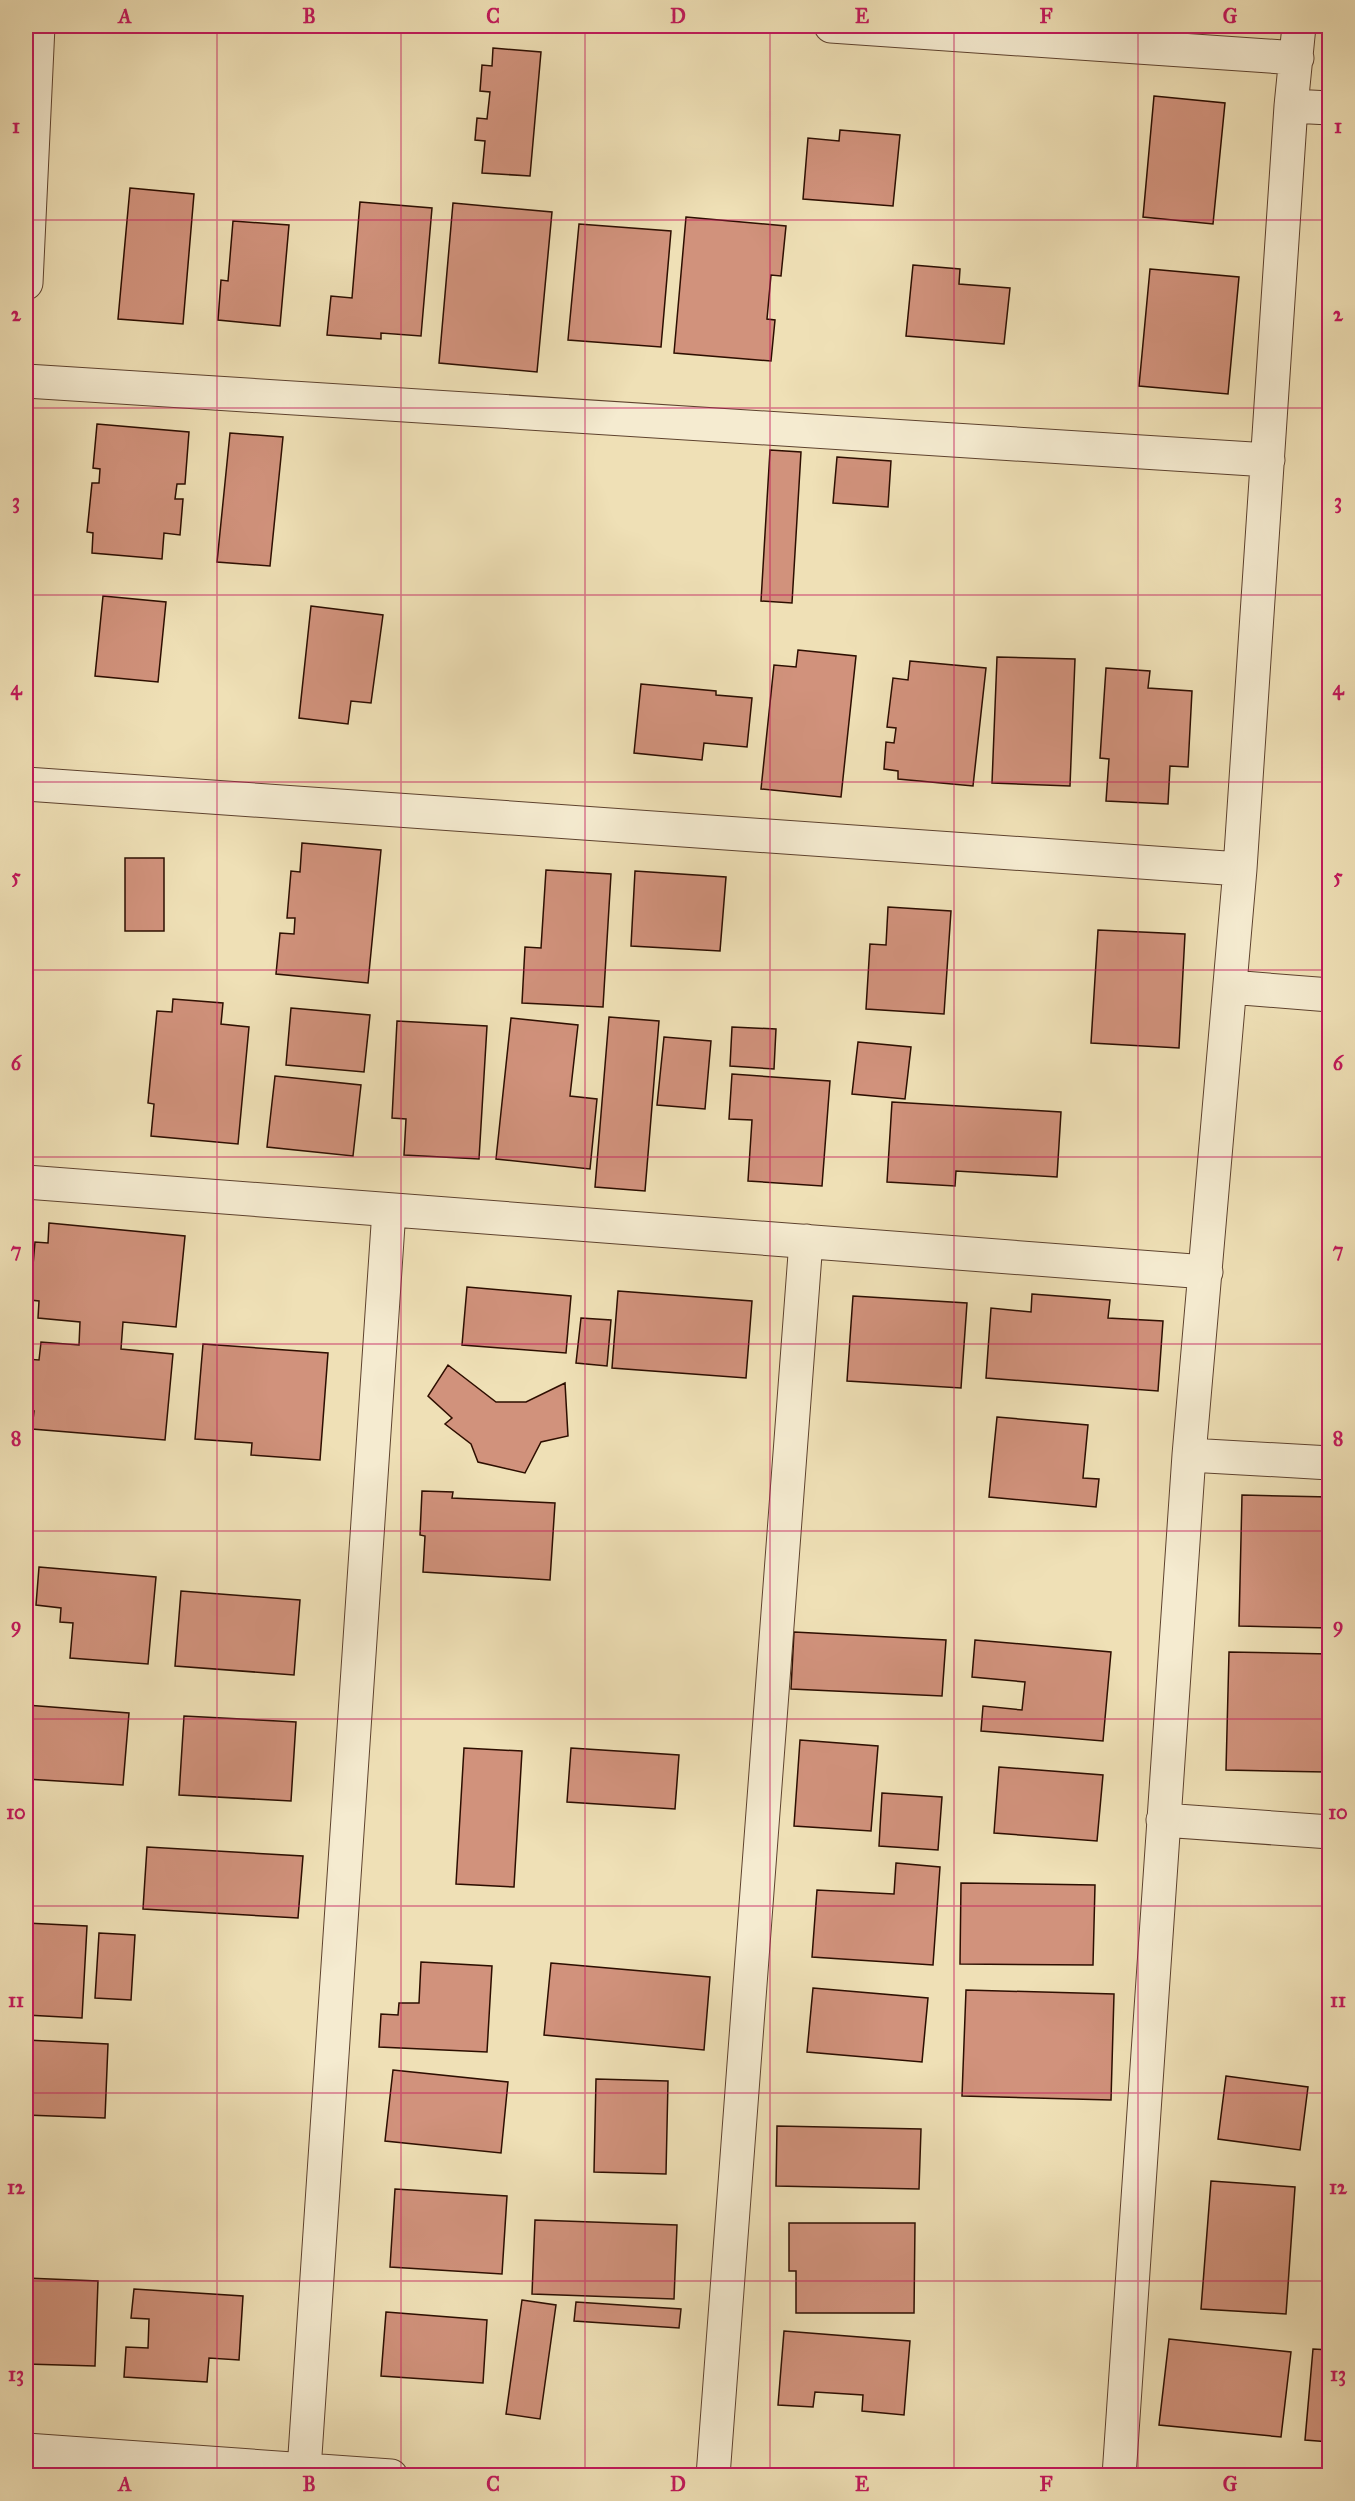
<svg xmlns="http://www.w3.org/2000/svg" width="1355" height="2501" viewBox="0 0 1355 2501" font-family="'IM FELL Great Primer',serif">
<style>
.building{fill:#d1927c;stroke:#2d0e00;stroke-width:1.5}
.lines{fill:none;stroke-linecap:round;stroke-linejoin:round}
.minor-casing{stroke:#5e422e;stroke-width:35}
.minor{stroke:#f5ebd0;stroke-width:33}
.grid{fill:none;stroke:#c2185b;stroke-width:1.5;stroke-opacity:0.55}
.neatline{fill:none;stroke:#c2185b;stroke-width:2}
.grid-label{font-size:20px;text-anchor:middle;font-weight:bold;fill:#c2185b}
</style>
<rect width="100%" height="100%" fill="#efe0b6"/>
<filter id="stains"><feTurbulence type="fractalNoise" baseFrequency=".00333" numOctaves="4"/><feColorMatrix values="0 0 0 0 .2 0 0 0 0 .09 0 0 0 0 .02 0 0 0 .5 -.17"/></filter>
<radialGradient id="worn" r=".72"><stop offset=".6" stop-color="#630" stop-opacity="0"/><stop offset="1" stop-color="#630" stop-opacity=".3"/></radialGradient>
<path class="building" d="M493,48L541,52L530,176L482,173L485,141L475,140L477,118L487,119L490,92L480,91L482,65L492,66Z
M1154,96L1225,103L1213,224L1143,217Z
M840,130L900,135L893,206L803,199L808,138L839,141Z
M130,188L194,194L183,324L118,319Z
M360,202L432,208L421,336L381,333V339L327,335L331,296L352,298Z
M453,203L552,212L537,372L439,363Z
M686,217L786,226L781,276L771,275L767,319L775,320L771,361L674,353Z
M233,221L289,225L280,326L218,320L221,280L228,281Z
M579,224L671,231L661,347L568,340Z
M913,265L960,269L959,284L1010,288L1004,344L906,336Z
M1150,269L1239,277L1228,394L1139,386Z
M97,424L189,432L185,484H177L175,499H183L180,535L164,533L162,559L92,553L93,533L87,532L92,483H99L100,469L93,468Z
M230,433L283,437L270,566L217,562Z
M770,450L801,452L792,603L761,601Z
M837,457L891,461L888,507L833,503Z
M103,596L166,602L158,682L95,676Z
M311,606L383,615L371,703L351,701L348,724L299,718Z
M798,650L856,656L841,797L761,789L774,665L796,667Z
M997,657L1075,659L1070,786L992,783Z
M910,661L986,668L973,786L898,779V771L884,769L886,742L894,743L896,728L887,727L893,678L908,680Z
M1106,668L1150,671L1148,688L1192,691L1188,767L1170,766L1168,804L1106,801L1109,759L1100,758Z
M641,684L716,691V695L752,698L747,747L704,743L702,760L634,753Z
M302,843L381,850L368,983L276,974L280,933L294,934L295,918H287L291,871L300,872Z
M125,858H164V931H125Z
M546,870L611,874L603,1007L522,1003L525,947L541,948Z
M635,871L726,877L720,951L631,946Z
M888,907L951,911L944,1014L866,1009L870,944L886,945Z
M1098,930L1185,934L1179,1048L1091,1043Z
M173,999L223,1003L221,1024L249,1027L238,1144L151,1136L154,1104L148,1103L157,1011L172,1012Z
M291,1008L370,1015L364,1072L286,1065Z
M609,1017L659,1021L645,1191L595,1187Z
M511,1018L578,1025L570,1096L597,1099L590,1169L496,1159Z
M397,1021L487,1026L479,1159L404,1155L406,1119L392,1118Z
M732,1027L776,1029L774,1069L730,1066Z
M664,1037L711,1041L705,1109L657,1105Z
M858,1042L911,1047L905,1099L852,1094Z
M732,1074L830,1081L822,1186L748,1181L752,1120L729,1119Z
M275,1076L361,1085L353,1156L267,1147Z
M892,1102L1061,1112L1057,1177L956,1171L955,1186L887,1182Z
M49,1223L185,1236L176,1327L123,1322L121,1349L173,1354L165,1440L32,1429L34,1411H26V1359L39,1360L41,1342L79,1345L80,1322L38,1318L39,1301L30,1300L35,1242L48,1243Z
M467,1287L571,1296L566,1353L462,1345Z
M618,1291L752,1301L746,1378L612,1368Z
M1032,1294L1110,1300L1108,1318L1163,1321L1158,1391L986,1378L991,1308L1031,1312Z
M853,1296L967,1303L961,1388L847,1381Z
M581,1318L611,1320L607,1366L576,1363Z
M203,1344L328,1353L320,1460L251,1455L252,1443L195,1439Z
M448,1365L496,1402H526L565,1383L568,1436L541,1442L525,1473L478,1462L471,1444L445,1424L452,1418L428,1396Z
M997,1417L1088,1425L1083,1478L1099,1479L1096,1507L989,1497Z
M422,1491L453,1492L452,1498L555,1503L550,1580L423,1572L425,1536L420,1535Z
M1242,1495L1330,1497V1628L1239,1626Z
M39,1567L156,1577L148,1664L70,1658L73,1623L60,1622L61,1608L36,1605Z
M181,1591L300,1600L294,1675L175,1666Z
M794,1632L946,1640L942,1696L791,1689Z
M975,1640L1111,1652L1103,1741L981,1731L983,1706L1022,1710L1025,1682L972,1677Z
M1229,1652L1329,1654L1326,1772L1226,1770Z
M26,1705L129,1713L123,1785L26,1779Z
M184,1716L296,1722L291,1801L179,1795Z
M800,1740L878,1746L871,1831L794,1826Z
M464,1748L522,1751L514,1887L456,1884Z
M571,1748L679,1755L675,1809L567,1802Z
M999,1767L1103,1775L1097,1841L994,1833Z
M882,1793L942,1797L938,1850L879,1846Z
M147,1847L303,1856L298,1918L143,1909Z
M896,1863L940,1867L933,1965L812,1957L817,1890L894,1894Z
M961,1883L1095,1885L1093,1965L960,1964Z
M26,1923L87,1926L82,2018L26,2015Z
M99,1933L135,1935L131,2000L95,1998Z
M421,1962L492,1966L487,2052L379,2047L381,2014L398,2015L399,2003H419Z
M551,1963L710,1977L704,2050L544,2035Z
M813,1988L928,1998L922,2062L807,2052Z
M966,1990L1114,1994L1111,2100L962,2096Z
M26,2040L108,2044L105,2118L26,2115Z
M393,2070L508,2082L501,2153L385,2141Z
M1226,2076L1308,2087L1300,2150L1218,2139Z
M596,2079L668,2081L666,2174L594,2172Z
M777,2126L921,2129L919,2189L776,2186Z
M26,2150L31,2151L29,2182H26Z
M1211,2181L1295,2187L1286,2314L1201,2309Z
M26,2185H30L29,2228H26Z
M395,2189L507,2196L502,2274L390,2267Z
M535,2220L677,2225L674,2299L532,2294Z
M789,2223H915L914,2313H796V2271H789Z
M26,2278L98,2281L95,2366L26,2364Z
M134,2289L243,2296L239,2360L209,2358L207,2382L124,2377L126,2347L148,2348L149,2319L131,2318Z
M522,2300L556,2305L540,2419L506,2414Z
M576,2302L681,2309L679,2328L574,2321Z
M386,2312L487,2320L483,2383L381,2376Z
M784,2331L910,2341L904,2415L862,2411L863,2395L815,2392L813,2407L778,2405Z
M1169,2339L1291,2352L1281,2437L1159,2425Z
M1313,2349L1330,2350V2442L1305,2440Z"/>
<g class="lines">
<defs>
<path id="minor" d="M831,26L1297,58
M1291,106L1330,108
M26,283L38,26
M26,381L1268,460
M26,784L1240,869
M1230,987L1330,995
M26,1182L1206,1272
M1189,1455L1330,1463
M1163,1820L1330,1832
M26,2450L391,2476
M304,2470L389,1210
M713,2476L806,1241
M1119,2476L1189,1455L1240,869L1291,106L1299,26"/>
</defs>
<use href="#minor" class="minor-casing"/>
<use href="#minor" class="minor"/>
</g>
<path class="grid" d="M217,26V2476M401,26V2476M585,26V2476M770,26V2476M954,26V2476M1138,26V2476M26,220H1330M26,408H1330M26,595H1330M26,782H1330M26,970H1330M26,1157H1330M26,1344H1330M26,1531H1330M26,1719H1330M26,1906H1330M26,2093H1330M26,2281H1330"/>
<rect width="1355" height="2501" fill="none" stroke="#efe0b6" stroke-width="66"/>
<rect x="33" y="33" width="1289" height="2435" class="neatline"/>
<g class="grid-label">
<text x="125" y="23">A</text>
<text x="309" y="23">B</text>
<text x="493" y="23">C</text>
<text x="678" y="23">D</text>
<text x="862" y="23">E</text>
<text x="1046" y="23">F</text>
<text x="1230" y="23">G</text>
<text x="16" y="133">1</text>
<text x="1338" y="133">1</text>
<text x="16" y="321">2</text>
<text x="1338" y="321">2</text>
<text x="16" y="508">3</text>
<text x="1338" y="508">3</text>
<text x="16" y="695">4</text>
<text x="1338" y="695">4</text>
<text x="16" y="883">5</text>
<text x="1338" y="883">5</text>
<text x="16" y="1070">6</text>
<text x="1338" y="1070">6</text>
<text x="16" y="1257">7</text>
<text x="1338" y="1257">7</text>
<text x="16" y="1445">8</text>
<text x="1338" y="1445">8</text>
<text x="16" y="1632">9</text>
<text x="1338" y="1632">9</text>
<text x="16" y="1819">10</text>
<text x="1338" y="1819">10</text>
<text x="16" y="2007">11</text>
<text x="1338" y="2007">11</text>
<text x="16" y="2194">12</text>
<text x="1338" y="2194">12</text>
<text x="16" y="2381">13</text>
<text x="1338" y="2381">13</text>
<text x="125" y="2491">A</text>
<text x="309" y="2491">B</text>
<text x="493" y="2491">C</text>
<text x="678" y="2491">D</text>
<text x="862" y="2491">E</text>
<text x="1046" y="2491">F</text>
<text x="1230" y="2491">G</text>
</g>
<rect width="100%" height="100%" filter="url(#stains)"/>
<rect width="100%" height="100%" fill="url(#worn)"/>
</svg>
